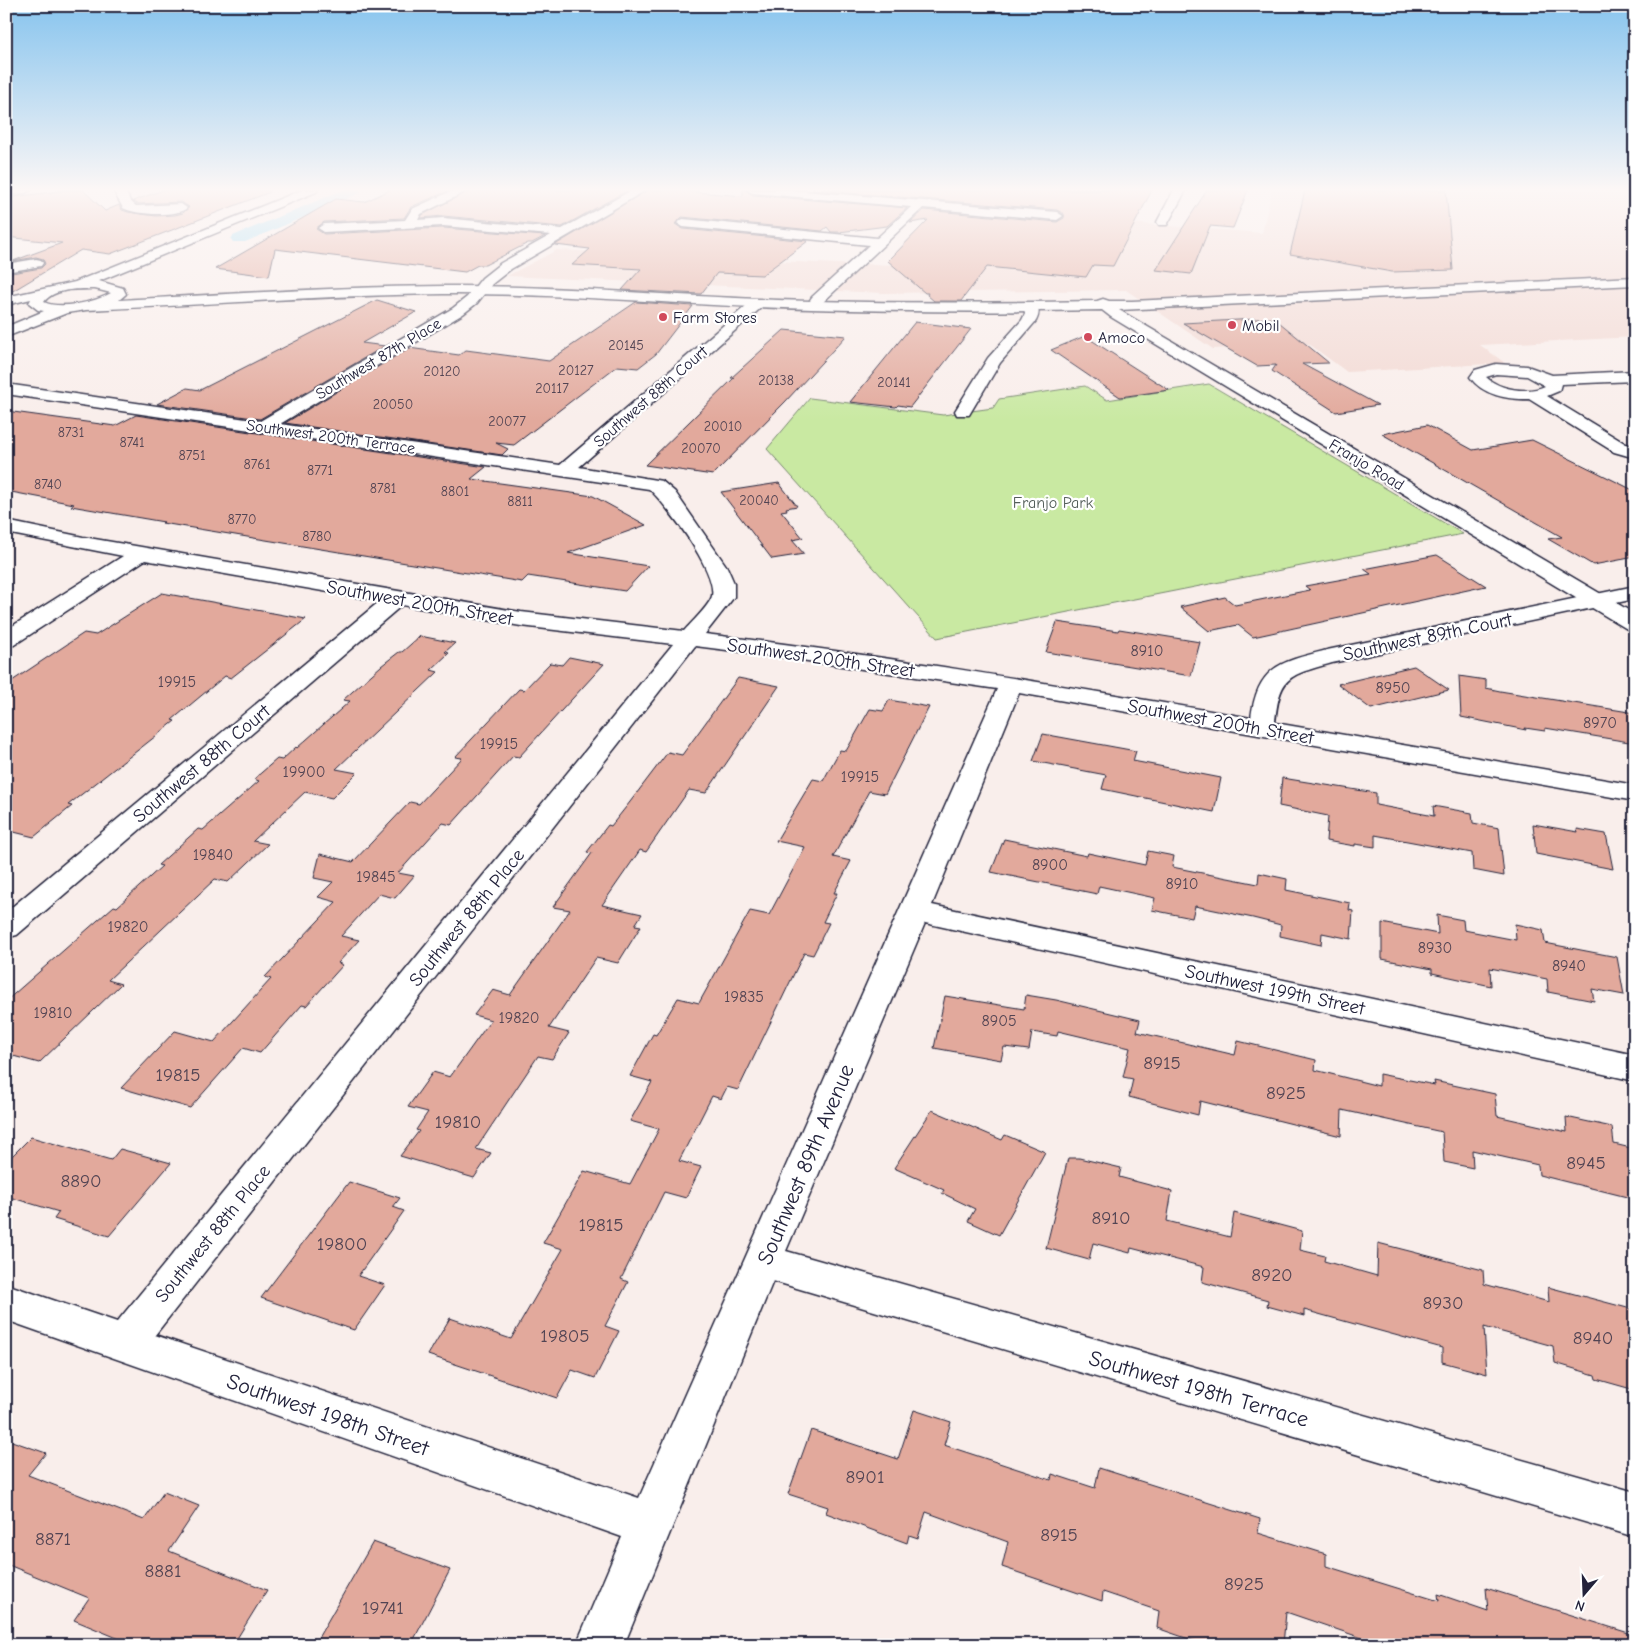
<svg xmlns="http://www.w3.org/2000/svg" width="1641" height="1651" viewBox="0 0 1641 1651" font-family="'Comic Neue',sans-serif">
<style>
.built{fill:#f2d9d3}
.green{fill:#c9e9a2;stroke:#76866e}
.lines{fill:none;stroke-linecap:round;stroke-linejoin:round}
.canal{fill:#95dcf7;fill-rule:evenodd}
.building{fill:#e2a99c;stroke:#22223b}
.street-casing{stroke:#22223b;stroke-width:3}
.secondary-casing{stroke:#22223b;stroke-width:3}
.street{fill:#fff;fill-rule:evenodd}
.secondary{fill:#fff;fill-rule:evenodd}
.poi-dot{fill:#d1495b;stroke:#fff;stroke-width:2}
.labels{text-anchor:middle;stroke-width:4.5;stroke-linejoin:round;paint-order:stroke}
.far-number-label{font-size:14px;fill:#524453}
.far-poi-label{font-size:16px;fill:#22223b;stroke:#fff;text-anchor:start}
.far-street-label{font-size:16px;fill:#22223b;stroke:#fff}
.far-park-label{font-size:16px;fill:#545e5a;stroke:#fff}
.number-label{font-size:16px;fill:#524453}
.street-label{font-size:19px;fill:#22223b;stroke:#fff}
.near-number-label{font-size:19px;fill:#524453}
.near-street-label{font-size:22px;fill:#22223b;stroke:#fff}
</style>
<rect width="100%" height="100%" fill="#f9eeeb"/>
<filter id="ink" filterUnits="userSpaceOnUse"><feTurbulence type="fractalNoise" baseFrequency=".02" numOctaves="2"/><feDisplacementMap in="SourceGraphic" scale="10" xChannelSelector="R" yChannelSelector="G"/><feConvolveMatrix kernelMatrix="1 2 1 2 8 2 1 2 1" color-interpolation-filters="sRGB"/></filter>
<g filter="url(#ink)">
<path class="built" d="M1272,190H1635V337L1480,345L1505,363L1347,372L1309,344L1213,349L1126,290L883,293L507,276L557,250L838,264L1018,266L1063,218L1262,233Z"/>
<path class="green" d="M1209,384L1463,534L937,638L767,449L810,398L943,415L993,408L999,399L1085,386L1107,400Z"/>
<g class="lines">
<path class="canal" d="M343,190H362L360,193L245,242H233L231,239L233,236Z"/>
</g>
<path class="building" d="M67,190H83L105,211L119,205L122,210L128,212L156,216L175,215L183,213L189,207L181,202L137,204L133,201L163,190H269L270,192L110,254L81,250L6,295V274L41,268L45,264L43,259L36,257L13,261L62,243L6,237V198Z
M390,190H450L411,207L404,218L324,222L316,229L324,234L443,228L545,236L532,243H528L485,265H478L465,272L275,249L269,276L215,269L336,199L364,202Z
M471,190H628L562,227L443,216L421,218L422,215Z
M648,190H674L743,196V190H745L753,195L907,208L887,226L839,232H831L827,227L822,231L682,217L675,224L683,229L808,241L762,275L717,273L701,294L622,290L641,269L572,265L590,249L555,245Z
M812,190H1152L1113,266L1093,265L1086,277L987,267L961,301H934L927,295L928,293H925L888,261L928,220L910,223L924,210L1057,222L1064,218V214L1057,210Z
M1207,190H1248L1233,228L1210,226L1191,274L1156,270Z
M1305,190H1446L1453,270L1392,272L1290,254Z
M377,300L416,312L362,343L385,346L260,419L157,404L187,388L200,390Z
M636,302L693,306L656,354L638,368L617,366L514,445L496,443L508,449L502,455L285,423L409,348L459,355L466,350L549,361Z
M1274,318L1329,363L1302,364L1378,405L1336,412L1272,371L1276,365L1257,366L1183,323Z
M915,322L971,329L910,407L898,405L896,407L850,402Z
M784,330L846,336L785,402L713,475L645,465L734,378H731Z
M1085,336L1169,390L1120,397L1051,350Z
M6,411L115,426L136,415L486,467L471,479L593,496L646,525L568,553L648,566L625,591L528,576L522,582L162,523L164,522L71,506L74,504L6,491Z
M1427,425L1473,450L1532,440L1635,491V557L1593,565L1548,539L1562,537L1382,434Z
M779,483L797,506L786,508L787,510L781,511L803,538L792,540L804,554L772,559L721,492Z
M1437,555L1486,586L1253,637L1238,625L1209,631L1180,607L1225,597L1235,605L1310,590L1305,586L1371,574L1364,569Z
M162,593L306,619L231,678L225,676L172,720L175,721L68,805L72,806L34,837L6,830V685L84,633L96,635Z
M1057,622L1118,631L1119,629L1200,642L1191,676L1046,652Z
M420,636L455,643L445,652L449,653L431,670L438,672L336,769L357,773L332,798L305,792L253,841L268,844L228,882L215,879L108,980L121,984L39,1063L6,1054V1001L114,906L117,907L162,866L158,865L198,829L203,830L259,781L254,779L277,759L282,760L296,747L297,748L350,701L343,700L381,666L399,652H402Z
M569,657L604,664L519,757L513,756L451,825L443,823L398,873L414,876L395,898L379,894L341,936L359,940L338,963L343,965L306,1006L302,1005L260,1053L243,1048L190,1108L121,1088L175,1031L214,1042L271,979L265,977L336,902L318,897L333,882L314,878L320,854L353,862L410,802L419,804L462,758L455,757L519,689L524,690L550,663L562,665Z
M1414,666L1449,690L1371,709L1338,684Z
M1459,676L1486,680V688L1500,691L1635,713V743L1545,728V731L1525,728L1526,730L1461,717Z
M738,678L779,686L706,793L689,790L646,852L640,850L602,905L642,914L635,925L641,926L618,963L596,958L549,1028L569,1033L552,1059L538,1056L476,1149L491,1153L474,1178L400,1156L419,1131L416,1130L428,1112L408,1107L433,1072L450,1077L491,1020L474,1015L493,990L510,995L570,910L553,907L592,853L587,852L608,825L611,826L630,802L668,752L682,755Z
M889,700L929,707L885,794L869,791L833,857L851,861L834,893H837L823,922L829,923L813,955L804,953L738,1090L727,1087L721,1099L712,1096L679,1161L701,1167L686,1198L664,1192L621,1279L628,1282L605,1326L619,1331L595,1378L572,1370L557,1398L428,1355L450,1318L511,1339L563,1249L543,1243L584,1171L630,1184L659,1129L630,1121L652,1082L630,1076L653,1034L656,1035L678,998L699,1003L750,911L769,915L805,847L776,841L813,779L823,781L840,750L846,751L870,709L883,711Z
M1043,734L1136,751L1133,761L1221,778L1214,812L1102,789L1106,775L1033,761Z
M1282,778L1376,793V805L1434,816L1433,806L1472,813L1473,823L1499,828L1504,876L1473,870L1472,853L1375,835V847L1355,844V846L1326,841L1328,816L1279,806Z
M1533,824L1578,832L1577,829L1606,834L1613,869L1536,854Z
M1004,839L1087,856L1088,853L1145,865L1148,851L1174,856L1172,867L1258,884L1259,873L1287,879L1286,890L1350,903L1349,910L1353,911L1351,939L1322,933L1321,945L1280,936L1281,925L1253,918L1195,906L1192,918L1152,910L1155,898L1099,886L1097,894L991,872Z
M1437,915L1463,920L1464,930L1516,940L1515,924L1543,930L1545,943L1617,957L1624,995L1592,989L1594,1001L1548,992L1547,979L1490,968L1491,986L1432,973V969L1382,959V923L1438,934Z
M1026,995L1056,1000L1140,1020L1137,1032L1235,1055L1238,1041L1316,1060L1315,1070L1379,1086V1074L1435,1085L1434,1081L1495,1094L1497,1116L1567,1132L1566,1117L1612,1127L1614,1144L1635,1149V1199L1539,1175L1538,1165L1472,1150L1473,1168L1444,1162L1442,1132L1342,1110L1341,1136L1200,1101L1198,1115L1129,1097L1133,1079L1123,1077L1130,1048L1058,1031L1057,1036L1032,1032L1029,1050L1004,1047L1001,1060L934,1048L945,996L1024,1009Z
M932,1110L1002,1140L1005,1135L1045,1152L999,1235L968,1221L975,1209L942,1193L944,1190L894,1168Z
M31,1137L111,1160L120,1149L171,1163L109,1236L54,1219L59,1212L6,1196V1162Z
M1068,1158H1079L1121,1168L1119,1177L1172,1191L1167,1221L1230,1237L1234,1213L1302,1231L1300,1250L1325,1256L1324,1261L1377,1276L1378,1243L1483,1270L1484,1284L1549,1302L1548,1287L1635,1310V1390L1596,1379L1595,1375L1555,1363L1553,1346L1484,1327L1487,1374L1442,1362V1348L1304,1310V1316L1267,1306L1268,1300L1202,1282L1204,1267L1131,1248L1130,1253L1093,1243L1089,1260L1046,1248Z
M349,1182L400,1198L393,1207L404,1211L358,1276L385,1285L354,1330L261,1298Z
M914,1410L951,1422L944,1445L1051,1480L1052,1474L1095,1488L1099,1468L1260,1519L1258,1533L1326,1554V1566L1439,1601L1438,1594L1488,1611L1486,1588L1635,1635V1645H1362V1638L1286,1612L1283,1645H1206L1157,1628L1159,1611L1103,1592L1102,1601L1002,1567L1008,1542L926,1512L918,1538L909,1535L907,1543L826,1513L828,1507L788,1494L811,1430L898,1459Z
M6,1439L46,1453L28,1475L144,1520L164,1492L199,1506L169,1551L267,1590L233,1645H134L74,1620L89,1598L6,1564Z
M373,1542L450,1570L411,1645H314Z"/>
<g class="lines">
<defs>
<path id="street" d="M6,190H31L25,193L6,195Z
M113,190H125L130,201L136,206L181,204L187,208C177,217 135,215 123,208Z
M454,190H469L421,214L418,220L443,218L562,229L632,190H646L511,269L492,284L477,303L463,314L280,424L560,465L753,300H763L765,303L763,306L579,467L662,481L675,492L727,567L734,583V597L705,634C888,656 1070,687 1251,718C1258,666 1280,662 1327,650L1635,586V599L1332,663C1288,676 1280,675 1275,723L1635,785V801L1019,693L932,905L1635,1055V1081L925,923L786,1251L1635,1492V1537L773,1281L624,1645H576L622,1537L6,1320V1284L117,1322L673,644L521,626L402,605L17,935L6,938V912L380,601L145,560L14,645L6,647V630L123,556L6,533V521L83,537L521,612L684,631C690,624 710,605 712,596C717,571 667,505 649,489L6,394V384L260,421L453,308L467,297L482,278L501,263L551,235L443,226L324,232L318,228L324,224L405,220L412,209ZM695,646L774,656L997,689L639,1498L155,1335Z
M747,190H791L1057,212L1063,216L1057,220L923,208L822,303H812L810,300L812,297L869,245L683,227L677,223L683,219L877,238L911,207L753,193Z
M1174,190H1186L1167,225H1159L1157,222Z
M36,259L41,260L43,263L41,266L6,272V264Z
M1031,303L1036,304C1040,310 1039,315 1036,321L1000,363L969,415H957L955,411L988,358L1022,320L1025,314L1024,307L1026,304Z
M1496,364L1527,366L1552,375L1635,371V381L1561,384L1559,391L1547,396L1626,444L1635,447V458L1614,452L1529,399C1508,400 1482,395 1470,377L1475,370ZM1496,374L1527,376L1545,386C1529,394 1499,390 1486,377Z"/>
<path id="secondary" d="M302,190H318L316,192L99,281L123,288L126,294L119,300C227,294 335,287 443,286C566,285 689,298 812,301C907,303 1002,303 1097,301L1103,299L1109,301H1132L1635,277V285L1119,310L1635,614V631L1627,629L1111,317L1102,310C1005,312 908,312 811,309C689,306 566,293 443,294C324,295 205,305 86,310L67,313L6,337V327L44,311L38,310L29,303L31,299L6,305V297L75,282ZM95,289L111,293C96,302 60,310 44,302C54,288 79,289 95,289Z"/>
</defs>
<use href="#street" class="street-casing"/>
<use href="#secondary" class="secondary-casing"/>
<use href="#street" class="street"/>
<use href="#secondary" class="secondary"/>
</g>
</g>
<linearGradient id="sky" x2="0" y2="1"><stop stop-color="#87c4ee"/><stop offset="0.45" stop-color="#fcf7f6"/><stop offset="1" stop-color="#fcf7f6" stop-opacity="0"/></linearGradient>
<rect width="1641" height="421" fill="url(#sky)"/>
<g class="poi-dot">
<circle cx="663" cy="317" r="5"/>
<circle cx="1232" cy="325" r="5"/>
<circle cx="1088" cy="337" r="5"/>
</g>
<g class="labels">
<g class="far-number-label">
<text x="626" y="350">20145</text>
<text x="576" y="375">20127</text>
<text x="442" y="376">20120</text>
<text x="776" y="385">20138</text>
<text x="894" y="387">20141</text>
<text x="552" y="393">20117</text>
<text x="393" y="409">20050</text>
<text x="507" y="426">20077</text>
<text x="723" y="431">20010</text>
<text x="71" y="437">8731</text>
<text x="132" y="447">8741</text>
<text x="701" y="453">20070</text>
<text x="192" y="460">8751</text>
<text x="257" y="469">8761</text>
<text x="320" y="475">8771</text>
<text x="48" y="489">8740</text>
<text x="383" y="493">8781</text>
<text x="455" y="496">8801</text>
<text x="759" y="505">20040</text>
<text x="520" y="506">8811</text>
<text x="242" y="524">8770</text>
<text x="317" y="541">8780</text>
</g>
<g class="far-poi-label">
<text x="673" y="323">Farm Stores</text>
<text x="1242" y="331">Mobil</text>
<text x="1098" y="343">Amoco</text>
</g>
<g class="far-street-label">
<text transform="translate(378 358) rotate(-31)" y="6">Southwest 87th Place</text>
<text transform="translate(650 396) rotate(-41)" y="6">Southwest 88th Court</text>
<text transform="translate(331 436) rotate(8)" y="6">Southwest 200th Terrace</text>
<text transform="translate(1367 464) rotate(31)" y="6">Franjo Road</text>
</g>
<g class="far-park-label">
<text x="1053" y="508">Franjo Park</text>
</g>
<g class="number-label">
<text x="1147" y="656">8910</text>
<text x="177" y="687">19915</text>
<text x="1393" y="693">8950</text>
<text x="1600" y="728">8970</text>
<text x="499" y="749">19915</text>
<text x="304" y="777">19900</text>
<text x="860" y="782">19915</text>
<text x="213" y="860">19840</text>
<text x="1050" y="870">8900</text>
<text x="376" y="882">19845</text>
<text x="1182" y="889">8910</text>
<text x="128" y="932">19820</text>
<text x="1435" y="953">8930</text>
<text x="1569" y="971">8940</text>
<text x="744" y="1002">19835</text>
<text x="53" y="1018">19810</text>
<text x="519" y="1023">19820</text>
<text x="999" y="1026">8905</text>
</g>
<g class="street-label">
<text transform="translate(420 602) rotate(10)" y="7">Southwest 200th Street</text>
<text transform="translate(1427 636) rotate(-12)" y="7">Southwest 89th Court</text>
<text transform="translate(821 657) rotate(8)" y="7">Southwest 200th Street</text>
<text transform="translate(1221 721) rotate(10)" y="7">Southwest 200th Street</text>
<text transform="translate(201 763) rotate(-40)" y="7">Southwest 88th Court</text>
<text transform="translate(466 917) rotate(-51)" y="7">Southwest 88th Place</text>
<text transform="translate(1275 989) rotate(12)" y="7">Southwest 199th Street</text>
<text transform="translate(212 1233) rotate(-51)" y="7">Southwest 88th Place</text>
</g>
<g class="near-number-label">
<text x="1162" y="1069">8915</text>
<text x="178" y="1081">19815</text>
<text x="1286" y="1099">8925</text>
<text x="458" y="1128">19810</text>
<text x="1586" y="1169">8945</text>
<text x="81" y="1187">8890</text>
<text x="1111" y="1224">8910</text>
<text x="601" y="1231">19815</text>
<text x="342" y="1250">19800</text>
<text x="1272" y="1281">8920</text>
<text x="1443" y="1309">8930</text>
<text x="565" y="1342">19805</text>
<text x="1593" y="1344">8940</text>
<text x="865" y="1483">8901</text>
<text x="1059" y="1541">8915</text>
<text x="53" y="1545">8871</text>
<text x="163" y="1577">8881</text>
<text x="1244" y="1590">8925</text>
<text x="383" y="1614">19741</text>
</g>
<g class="near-street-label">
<text transform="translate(805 1164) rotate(-67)" y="8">Southwest 89th Avenue</text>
<text transform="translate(1199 1388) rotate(16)" y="8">Southwest 198th Terrace</text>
<text transform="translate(328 1414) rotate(19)" y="8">Southwest 198th Street</text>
</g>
</g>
<rect width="1641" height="1651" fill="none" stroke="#fff" stroke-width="25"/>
<rect x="12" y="12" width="1616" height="1626" fill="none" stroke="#22223b" stroke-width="2" filter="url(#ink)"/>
<g transform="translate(1584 1594) rotate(199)" stroke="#ffffff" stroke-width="4" paint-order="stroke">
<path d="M0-4L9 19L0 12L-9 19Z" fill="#22223b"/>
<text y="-8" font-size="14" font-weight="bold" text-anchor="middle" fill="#22223b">N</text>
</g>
</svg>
